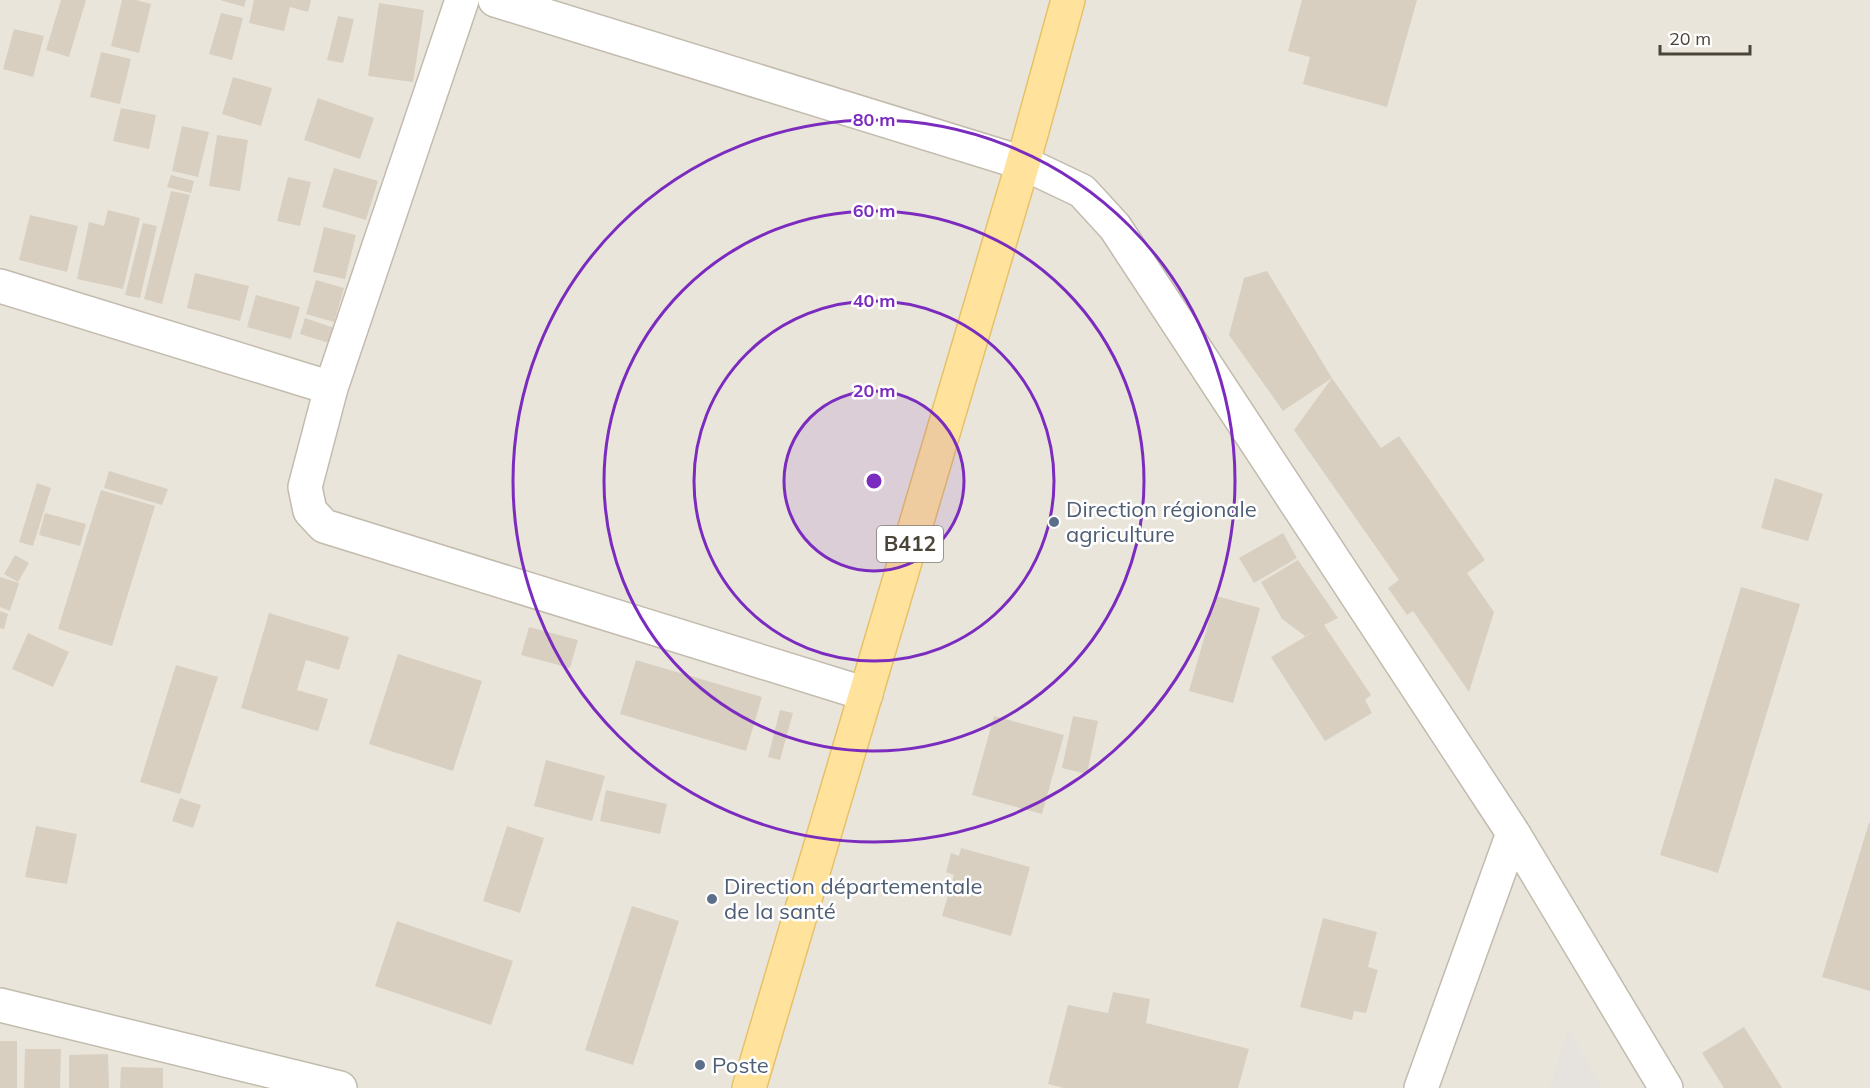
<svg xmlns="http://www.w3.org/2000/svg" width="1870" height="1088" viewBox="0 0 1870 1088" font-family="Mulish,sans-serif">
<style>
.residential{fill:#eae5da}
.industrial{fill:#e6e2dd}
.building{fill:#d8cfc1}
.lines{fill:none;stroke-linecap:round;stroke-linejoin:round}
.street-casing{stroke:#c2bbae;stroke-width:36}
.primary-casing{stroke:#e6c16a;stroke-width:36}
.street{stroke:#fff;stroke-width:33}
.primary{stroke:#ffe39c;stroke-width:33}
.ring{fill:none;stroke:#7b2cbf;stroke-width:3}
.service-dot{fill:#5c6f8a;stroke:#fff;stroke-width:2}
.labels{text-anchor:middle;stroke-width:5;stroke-linejoin:round;paint-order:stroke}
.shield{fill:#fff;stroke:#817c74;stroke-width:1.5}
.shield-label{font-size:21px;font-weight:bold;fill:#4b4439}
.service-label{font-size:22px;fill:#4e5e75;stroke:#fff;text-anchor:start}
.centre{fill:#7b2cbf;stroke:#fff;stroke-width:3}
.ring-label{font-size:18px;text-anchor:middle;font-weight:bold;fill:#7b2cbf;stroke:#fff;stroke-width:5;stroke-linejoin:round;paint-order:stroke}
</style>
<rect width="100%" height="100%" fill="#f6f3ec"/>
<path class="residential" d="M0,0H1870V1088H0Z"/>
<path class="industrial" d="M1568,1028L1602,1088H1550Z"/>
<path class="building" d="M61,0H86L69,57L46,50Z
M122,0H136L151,4L139,53L111,46Z
M220,0H246L244,7Z
M254,0H311L308,12L290,7L284,31L249,23Z
M1302,0H1417L1387,107L1303,84L1310,57L1288,51Z
M379,3L424,10L413,82L368,76Z
M221,13L243,18L232,60L209,54Z
M338,16L354,19L343,63L327,60Z
M14,29L44,36L33,77L3,69Z
M101,52L131,59L120,104L90,97Z
M233,77L272,88L261,126L222,114Z
M318,98L374,118L360,159L304,140Z
M121,108L156,115L149,149L113,141Z
M182,126L209,132L198,177L172,171Z
M217,135L248,140L240,191L209,186Z
M334,168L378,181L366,220L322,207Z
M171,175L194,181L191,193L167,187Z
M288,177L311,182L300,226L277,221Z
M171,191L190,195L162,304L144,299Z
M108,210L140,218L123,289L77,279L89,222L104,226Z
M30,215L78,226L67,272L19,260Z
M143,223L157,226L140,298L125,295Z
M324,227L356,235L345,279L313,272Z
M1267,271L1332,378L1381,448L1399,436L1485,560L1467,573L1494,612L1469,692L1413,611L1407,615L1388,588L1399,580L1294,430L1332,378L1283,411L1229,335L1244,278Z
M195,273L249,286L240,321L187,308Z
M316,280L344,288L334,322L306,314Z
M256,295L300,307L291,339L247,327Z
M305,318L334,328L329,343L300,334Z
M109,471L168,489L162,505L104,488Z
M1775,478L1823,494L1808,541L1761,528Z
M37,483L51,488L33,546L19,542Z
M101,490L155,506L112,646L58,629Z
M45,513L86,524L80,546L39,535Z
M1283,533L1297,558L1254,583L1239,558Z
M15,555L29,563L18,582L4,574Z
M1298,560L1338,618L1324,625L1371,695L1365,700L1372,713L1325,741L1271,657L1313,632L1305,636L1282,619L1261,582Z
M0,577L19,583L10,611L0,607Z
M1741,587L1800,604L1718,873L1660,855Z
M1216,596L1260,608L1233,703L1189,691Z
M0,611L8,614L4,629L0,628Z
M269,613L349,637L339,670L306,660L297,690L328,699L318,731L241,708Z
M529,627L578,640L570,668L521,655Z
M28,633L69,652L53,687L12,669Z
M398,654L482,681L453,771L369,744Z
M636,660L762,697L746,751L620,714Z
M176,665L218,677L180,794L140,782Z
M780,710L793,713L780,760L768,757Z
M994,716L1064,735L1042,814L972,795Z
M1073,716L1098,721L1087,774L1062,768Z
M546,760L605,776L592,821L534,806Z
M606,790L667,804L660,834L600,821Z
M180,798L201,805L193,828L172,821Z
M1869,823H1870V991L1822,977Z
M36,826L77,834L67,884L25,877Z
M507,826L544,838L520,913L483,901Z
M961,848L1030,867L1011,936L942,916L954,875L946,872L951,853L959,856Z
M632,906L679,921L633,1065L585,1050Z
M1323,918L1377,932L1368,967L1378,970L1366,1013L1354,1011L1352,1020L1300,1007Z
M397,921L513,961L491,1025L375,986Z
M1113,992L1150,999L1146,1023L1249,1049L1238,1088H1064L1048,1084L1068,1005L1108,1013Z
M1744,1027L1782,1088H1724L1702,1053Z
M0,1041H17V1088H0Z
M25,1049H61L60,1088H24Z
M108,1054L109,1088H69V1055Z
M121,1067L163,1068V1088H120Z"/>
<g class="lines">
<defs>
<path id="street" d="M462,0L331,388L305,487L310,511L324,526L866,694
M495,0L1023,163L1082,191L1115,227L1513,833L1666,1088
M0,286L331,388
M0,1005L340,1088
M1421,1088L1513,833"/>
<path id="primary" d="M749,1088L1023,163L1068,0"/>
</defs>
<use href="#street" class="street-casing"/>
<use href="#primary" class="primary-casing"/>
<use href="#street" class="street"/>
<use href="#primary" class="primary"/>
</g>
<circle cx="874" cy="481" r="90" fill="#7b2cbf" fill-opacity=".12"/>
<g class="ring">
<circle cx="874" cy="481" r="90"/>
<circle cx="874" cy="481" r="180"/>
<circle cx="874" cy="481" r="270"/>
<circle cx="874" cy="481" r="361"/>
</g>
<g class="service-dot">
<circle cx="1054" cy="522" r="6"/>
<circle cx="712" cy="899" r="6"/>
<circle cx="700" cy="1065" r="6"/>
</g>
<g class="labels">
<rect class="shield" x="877" y="526" width="66" height="36" rx="4.5"/>
<g class="shield-label">
<text x="910" y="551">B412</text>
</g>
<g class="service-label">
<text x="1066" y="517">Direction régionale<tspan x="1066" dy="25">agriculture</tspan></text>
<text x="724" y="894">Direction départementale<tspan x="724" dy="25">de la santé</tspan></text>
<text x="712" y="1073">Poste</text>
</g>
</g>
<circle cx="874" cy="481" r="9" class="centre"/>
<g class="ring-label">
<text x="874" y="126">80 m</text>
<text x="874" y="217">60 m</text>
<text x="874" y="307">40 m</text>
<text x="874" y="397">20 m</text>
</g>
<path d="M1660 45v9h90v-9" fill="none" stroke="#4b4439" stroke-width="3"/>
<text x="1669" y="45" font-size="18" fill="#4b4439" stroke="#ffffff" stroke-width="4.5" paint-order="stroke">20 m</text>
</svg>
